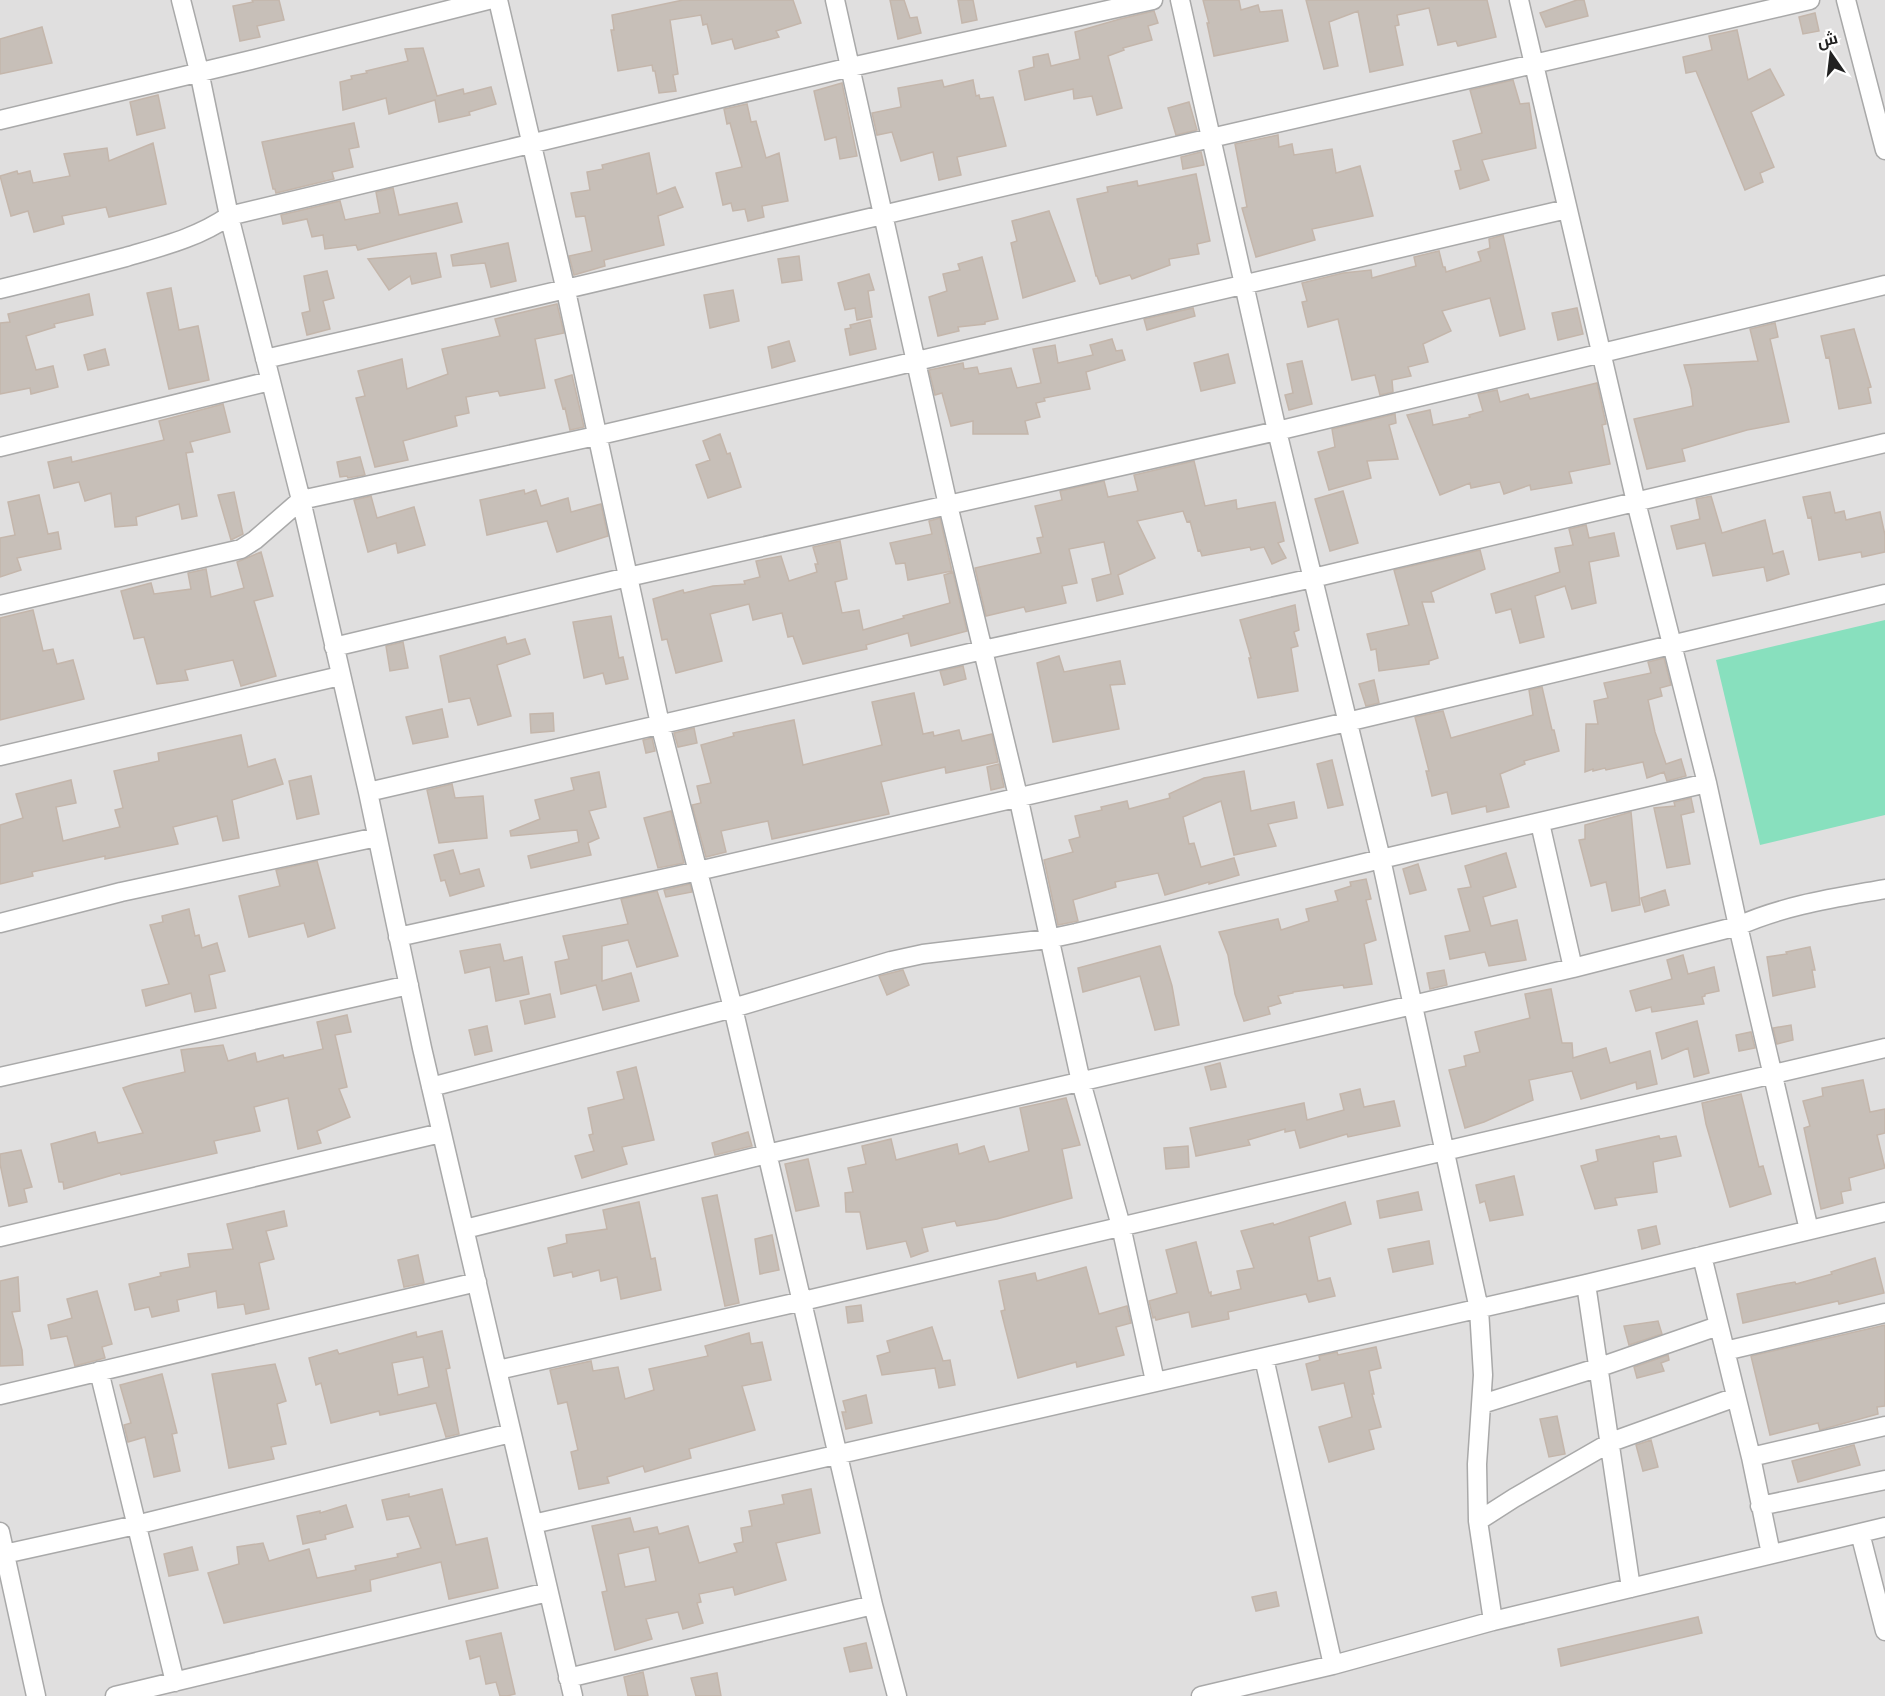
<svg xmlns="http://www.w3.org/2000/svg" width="1885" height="1696" viewBox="0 0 1885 1696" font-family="Lato,Cairo,sans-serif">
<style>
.residential{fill:#e0dfdf}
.pitch{fill:#88e0be}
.building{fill:#c7bfb8;stroke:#c4b6ab;stroke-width:1.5;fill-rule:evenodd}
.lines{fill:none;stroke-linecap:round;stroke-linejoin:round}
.street-casing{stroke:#a9a9a9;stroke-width:21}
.street{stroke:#fff;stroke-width:18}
</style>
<rect width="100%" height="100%" fill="#f2efe9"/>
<path class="residential" d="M0,0H1885V1696H0Z"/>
<path class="pitch" d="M1885,620V815L1760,845L1716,660Z"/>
<path class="building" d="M252,0H279L284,20L257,26L260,37L240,41L233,6L253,2Z
M683,0H793L801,23L776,31L779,37L735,49L732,39L712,44L707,24L703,25L701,15L670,20L678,74L673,75L676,91L659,93L655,71H653L652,65L618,71L611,30H614L612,15Z
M890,0H904L910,18L917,17L921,33L898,39Z
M958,0H973L977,20L962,23Z
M1203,0H1239L1241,10L1258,5L1260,12L1282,10L1288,41L1214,56L1207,23H1209Z
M1306,0H1487L1496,37L1458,46L1456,41L1438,45L1429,8L1397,15L1399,25L1395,26L1403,65L1370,72L1358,11L1329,22L1338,66L1324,69Z
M1577,0H1584L1588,16L1546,27L1540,13Z
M1154,11L1158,23L1148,26L1152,40L1123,48L1124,50L1108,56L1122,108L1097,115L1092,96L1074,99L1073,89L1025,100L1019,71L1034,67L1033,57L1048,54L1051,66L1080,59L1075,32L1120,19Z
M1815,13L1819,31L1803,34L1799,17Z
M42,27L52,63L0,74V39Z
M1737,30L1748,80L1770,69L1784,95L1751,112L1774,167L1760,173L1763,182L1745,190L1696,71L1686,73L1683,57L1712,50L1709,36Z
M423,48L437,96L463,89L464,94L491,87L496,104L469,112L470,115L439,122L435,100L389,114L386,98L343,110L340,82L352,79L351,76L367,73L366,71L408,61L405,49Z
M942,80L944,87L973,80L976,96L979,95L980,99L993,97L1006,146L957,157L961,175L939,180L933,152L901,161L892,132L877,135L872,113L901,107L898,88Z
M1513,80L1520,104L1529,103L1536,148L1482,160L1489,180L1460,189L1455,171L1461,170L1453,141L1482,133L1470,90Z
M842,83L857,156L840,159L836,137L825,140L814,91Z
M158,95L165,128L137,135L130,102Z
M1189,102L1197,130L1176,135L1168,108Z
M747,104L751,122L756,121L766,158L779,153L788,201L762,206L764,217L748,221L745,209L733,211L731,203L723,205L716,173L742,167L730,123L727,124L724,109Z
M354,123L359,147L349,149L353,167L332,172L334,179L276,193L275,189H273L262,142Z
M1278,135L1279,147L1292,144L1294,155L1332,149L1336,173L1360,166L1373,216L1312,229L1315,240L1256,257L1242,208L1247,207L1235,144Z
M153,143L166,204L109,217L106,207L62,216L64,224L34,232L28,211L11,216L0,176L17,171L18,174L30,171L33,183L70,176L64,154L107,148L109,161Z
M1201,152L1204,165L1183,169L1181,157Z
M649,153L657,194L675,187L683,207L658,216L664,245L604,260L605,266L574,275L569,256L592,251L585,216L576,217L571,193L590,190L587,172L603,169L602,165Z
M1196,174L1210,241L1197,244L1199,254L1169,259L1170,265L1132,279L1130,275L1100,284L1097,276H1096L1077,199L1108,192L1107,187L1137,181L1138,186Z
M393,188L399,215L457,203L462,222L358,250L356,245L325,249L323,235L312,237L307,219L283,224L281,215L340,201L345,220L380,213L376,192Z
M1049,211L1075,281L1023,298L1011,243L1017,241L1012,221Z
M1503,235L1525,329L1500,336L1490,298L1442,311L1451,331L1423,344L1428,362L1408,367L1411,376L1392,380L1393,392L1380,395L1375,375L1352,380L1338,319L1308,327L1302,302L1307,301L1302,283L1343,273L1371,270L1372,278L1416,266L1414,257L1439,251L1443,267H1445L1446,272L1481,261L1478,252L1490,248L1489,239Z
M508,243L516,281L491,287L485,263L453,266L451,255Z
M436,253L441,277L412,284L410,276L389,290L368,259Z
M799,256L802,280L782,283L778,259Z
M982,257L998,319L985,322V324L958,327L959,331L938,336L929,297L947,291L943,274L960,270L958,264Z
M327,271L334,298L323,301L330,329L307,335L302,313L310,311L304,276Z
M869,274L874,290L868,291L872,317L857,320L855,308L845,310L838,283Z
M171,288L179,330L198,326L209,380L169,389L147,293Z
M733,290L739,321L710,328L704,295Z
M89,294L93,315L54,324L55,327L26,336L36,370L53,366L58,387L31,394L30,388L0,394V323L10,322L8,314Z
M557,304L564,333L535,339L545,388L500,396L498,391L466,397L469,413L455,416L457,426L403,441L408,460L375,467L356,398L365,396L358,371L402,359L407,389L448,374L442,349L500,336L495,319Z
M1193,308L1195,316L1147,330L1144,319Z
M1577,308L1583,334L1558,340L1552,313Z
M870,320L876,349L850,355L845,329L851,328L850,325Z
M1775,323L1778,337L1770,339L1789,422L1747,430L1682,449L1685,461L1647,469L1634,419L1693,406L1691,389L1684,365L1758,361L1750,329Z
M1854,329L1871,387L1868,388L1871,403L1839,409L1829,357L1826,358L1821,336Z
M1112,339L1116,351L1122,350L1125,360L1086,372L1090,389L1044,398L1045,401L1036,403L1040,417L1025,421L1028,434H973V421L951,426L942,393L935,395L929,370L963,363L964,369L977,367L979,374L1011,368L1017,388L1041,383L1033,349L1055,345L1058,363L1093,355L1090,345Z
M789,341L795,361L772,368L768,347Z
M105,349L109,365L88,370L84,355Z
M1228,354L1235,383L1201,391L1194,363Z
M1302,361L1312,404L1289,410L1285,395L1293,393L1287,364Z
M572,375L584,427L570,430L565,408L563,409L555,380Z
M1597,383L1606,424L1602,425L1610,464L1569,472L1572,483L1531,490L1530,485L1504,494L1500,482L1471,488L1470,483L1440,495L1407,415L1430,410L1433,425L1470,417L1469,415L1483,411L1478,394L1497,390L1500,402L1528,394L1530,399Z
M223,404L230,432L190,442L193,452L186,453L197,516L182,519L179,504L136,517L137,525L115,527L111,493L85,501L79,482L54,488L48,462L71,457L72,462L164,440L159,421Z
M1395,414L1396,423L1389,425L1398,459L1367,461L1371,478L1329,490L1318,452L1335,447L1332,429Z
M720,434L727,454L730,453L741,487L708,498L696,465L710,460L703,441Z
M360,457L365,475L348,478L347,476L340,477L337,462Z
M1194,461L1205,506L1236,500L1237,509L1275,502L1284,541L1278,543L1286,558L1272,564L1264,547L1251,550L1250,547L1202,556L1200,550L1198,551L1190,521L1187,522L1183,511L1137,521L1155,558L1118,575L1123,594L1097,601L1092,579L1111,574L1104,542L1069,549L1077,583L1062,586L1066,603L1026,612L1024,607L986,616L975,568L1041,553L1037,538L1043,537L1035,506L1062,500L1060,491L1104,481L1108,497L1138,491L1134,475Z
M524,490L525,494L536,490L541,506L568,498L571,512L601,504L608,536L557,552L547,521L487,535L480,500Z
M1343,491L1358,543L1330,551L1315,499Z
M234,492L243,534L231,540L218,495Z
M1830,492L1835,513L1844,511L1846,520L1880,512L1885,535V552L1862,557L1861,552L1819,560L1811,517L1808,518L1803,497Z
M39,495L48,534L58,532L61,549L17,558L21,570L0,577V538L15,535L8,502Z
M371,496L377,518L414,507L425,545L398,553L396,543L368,552L354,500Z
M1711,496L1722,533L1765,520L1773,554L1783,551L1789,574L1767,581L1764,567L1713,576L1705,543L1677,549L1671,526L1700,519L1696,499Z
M940,518L952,571L908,580L905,563L896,564L890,543L932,534L929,521Z
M1586,525L1589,538L1614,533L1619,556L1589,562L1596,603L1572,609L1565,586L1535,596L1544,637L1520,643L1511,609L1496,613L1491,594L1560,572L1555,548L1573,545L1569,529Z
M840,541L847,579L835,582L842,613L859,610L863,630L904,618L903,616L950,603L944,575L953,572L967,631L911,646L908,633L866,645L867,649L803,664L793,636L788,637L782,613L753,620L749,604L710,614L722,661L676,673L667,639L662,640L653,599L683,590L684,593L713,586L745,584L744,581L760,577L756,561L781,556L789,581L817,572L815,564H818L813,547Z
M1480,550L1485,569L1431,592L1434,602H1422L1438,658L1429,661V664L1379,671L1376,649L1371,650L1367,634L1409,625L1394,570Z
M261,552L273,596L254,601L276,676L241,686L233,660L185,670L188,680L157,684L144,637L134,639L121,591L151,583L154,594L191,589L188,573L206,569L211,597L244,588L237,562Z
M1295,605L1299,630L1294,632L1298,646L1291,648L1298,691L1258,698L1249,658H1251L1240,620Z
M33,610L43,651L53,649L57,664L73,660L84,699L0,720V618Z
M611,616L619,658L623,657L628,679L606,684L603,673L584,678L573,622Z
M505,637L507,644L525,639L530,654L497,665L511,716L478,725L470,698L449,702L440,656Z
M403,642L408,668L390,671L386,646Z
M1059,656L1064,672L1120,661L1125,684L1110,685L1119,729L1053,742L1037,663Z
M1664,658L1671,685L1660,688L1662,696L1648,700L1655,732L1666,764L1681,759L1686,776L1667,781L1664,772L1647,778L1643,762L1606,770L1605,768L1593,771V769L1585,772L1586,724H1598L1594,701L1608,698L1604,683L1651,673L1648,662Z
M963,666L966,679L944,685L940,671Z
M1374,680L1379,703L1366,706L1359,684Z
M1542,687L1552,730H1554L1559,751L1524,761L1525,764L1500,774L1509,807L1487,812L1486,806L1452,814L1447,792L1432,796L1426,771H1429L1415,717L1443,711L1451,738L1533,715L1529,690Z
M914,693L923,734L933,732L934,736L959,730L962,741L992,734L998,762L946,773L945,767L881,782L889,814L772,839L768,821L721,831L726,852L706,857L692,805L701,803L697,786L711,783L701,745L734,736L733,733L794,720L803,765L882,745L872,702Z
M442,709L448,737L413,744L406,717Z
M553,713L554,731L531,733L530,714Z
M694,728L697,743L678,747L674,733Z
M241,735L248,767L275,759L283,784L232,800L239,838L223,841L217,816L173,827L178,844L105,859V856L32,872L33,876L0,884V825L23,818L16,794L71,780L76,803L56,807L63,841L99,832L120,827L115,810L123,808L114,771L159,761L158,753Z
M652,738L655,751L646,753L643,740Z
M1332,760L1343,805L1328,808L1317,764Z
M999,764L1004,787L991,790L987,767Z
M1244,771L1251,811L1294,802L1297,818L1268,824L1276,846L1234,855L1221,801L1183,817L1189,844L1194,843L1201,867L1234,858L1239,875L1209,884V882L1165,895L1158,873L1115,882L1116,887L1073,900L1078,921L1058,925L1044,860L1073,852L1069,840L1080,837L1075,816L1102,810L1101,807L1127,801L1129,809L1170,798L1169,794L1204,778Z
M599,772L606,807L589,811L599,838L588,843L591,855L531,868L528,856L579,842L577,830L511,836L510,831L540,819L535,800L574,790L571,778Z
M311,776L319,814L297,819L289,781Z
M452,784L455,798L483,796L487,838L439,843L427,790Z
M1691,798L1694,812L1681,815L1690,864L1667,868L1654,808L1675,806L1674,802Z
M671,811L684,863L658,868L644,818Z
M1631,812L1640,905L1612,911L1606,882L1591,886L1579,840L1585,839V825Z
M453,850L460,874L479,869L484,886L450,896L445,880L441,881L434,855Z
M1506,853L1516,887L1483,897L1491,926L1517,920L1526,960L1489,966L1485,952L1450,959L1445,936L1470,931L1458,889L1471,887L1465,866Z
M317,861L335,928L308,937L304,923L249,937L239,896L280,886L276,870Z
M1418,864L1426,890L1410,894L1403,869Z
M1366,879L1371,899L1366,900L1376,940L1364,944L1372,984L1344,988L1343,985L1293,992V993L1278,996L1281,1003L1268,1007L1270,1014L1244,1021L1235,994L1228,955L1219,932L1278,919L1281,930L1309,921L1306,909L1338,901L1335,891L1351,886L1350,882Z
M690,884L692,892L666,897L664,890Z
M1665,890L1669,905L1645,912L1641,898Z
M657,891L678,956L637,967L628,940L602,946V981L631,973L639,1001L603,1010L596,985L561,994L555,962L569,959L563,936L628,924L621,899Z
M189,909L195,936L199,935L202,948L217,943L225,971L209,975L216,1008L195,1012L191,993L146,1006L142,990L169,984L150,925L163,922L162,916Z
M500,944L504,961L522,957L529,994L496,1001L490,967L465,973L460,951Z
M1160,946L1172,986L1179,1025L1155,1030L1140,976L1083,992L1078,968Z
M1810,947L1815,970H1812L1815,987L1773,996L1767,957L1787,954L1786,952Z
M1683,955L1688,974L1714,967L1719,991L1705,994V996L1702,997L1704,1004L1652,1012L1651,1007L1636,1011L1630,991L1672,979L1667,960Z
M903,970L909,985L887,995L879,976Z
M1444,970L1447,985L1430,989L1427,973Z
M1551,989L1562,1043H1572L1573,1058L1606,1048L1610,1063L1650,1051L1657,1084L1637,1089L1636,1082L1581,1099L1572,1071L1529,1080L1533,1100L1484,1122L1465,1128L1449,1070L1466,1066L1464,1056L1480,1052L1475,1032L1530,1018L1525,994Z
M550,994L555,1017L525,1024L520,1001Z
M347,1015L351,1032L335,1035L347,1087L339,1089L350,1117L317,1131L321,1143L298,1149L288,1098L254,1107L260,1131L214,1141L217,1153L121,1175L120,1173L64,1189L63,1182H59L51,1144L95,1132L98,1143L143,1133L123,1088L134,1084L185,1072L181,1050L223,1045L228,1061L255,1053L257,1062L283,1055L284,1058L323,1049L317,1022Z
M1697,1021L1709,1073L1694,1077L1688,1048L1662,1059L1656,1033Z
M1791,1025L1793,1040L1777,1044L1773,1028Z
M487,1026L492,1051L475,1055L469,1030Z
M1751,1032L1755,1048L1739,1051L1736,1035Z
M1220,1063L1226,1087L1211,1090L1205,1067Z
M636,1067L654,1140L622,1147L627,1164L582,1178L575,1156L594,1151L589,1135L593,1134L588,1108L624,1099L617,1072Z
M1863,1080L1870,1112L1885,1109V1133L1877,1135L1885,1168L1849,1178L1851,1190L1841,1192L1843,1203L1821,1209L1804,1128L1810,1126L1803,1101L1823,1096L1822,1088Z
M1360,1089L1364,1107L1394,1101L1400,1126L1348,1137L1347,1134L1300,1148L1295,1130L1285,1132V1129L1248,1140L1250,1145L1196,1156L1190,1128L1304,1103L1307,1120L1344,1110L1340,1094Z
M1741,1094L1759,1167L1763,1166L1771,1194L1730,1207L1706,1124L1702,1103Z
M1066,1098L1080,1145L1062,1149L1072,1198L997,1219L957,1226L955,1221L922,1228L928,1251L911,1257L906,1241L867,1249L860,1212H846L845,1193L853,1192L848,1168L866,1164L862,1146L891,1139L896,1160L957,1144L959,1154L984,1146L989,1162L1029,1151L1020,1108Z
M748,1132L752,1146L715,1155L712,1143Z
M1659,1136L1660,1139L1676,1136L1681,1156L1653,1162L1657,1192L1615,1198L1617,1205L1595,1209L1581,1166L1598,1161L1596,1150Z
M1188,1146L1189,1167L1166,1169L1164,1148Z
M21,1150L32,1187L24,1189L27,1202L9,1206L0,1164V1154Z
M808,1159L819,1206L796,1211L785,1164Z
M1514,1176L1523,1215L1490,1221L1485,1201L1480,1203L1476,1185Z
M1418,1192L1422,1210L1380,1218L1377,1201Z
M717,1195L739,1303L725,1306L702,1198Z
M639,1202L651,1259L655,1258L661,1290L621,1299L617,1277L601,1281L599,1270L573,1277L572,1272L554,1276L548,1248L567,1243L566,1235L607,1229L603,1210Z
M1345,1202L1351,1224L1309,1237L1318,1281L1330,1278L1335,1296L1309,1302L1306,1294L1228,1312L1229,1319L1192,1327L1189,1312L1156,1320L1155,1317L1153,1318L1149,1301L1177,1293L1166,1250L1196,1242L1209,1293L1211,1292V1296L1241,1289L1237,1271L1254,1268L1241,1231L1273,1223L1274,1225Z
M284,1211L287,1226L266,1231L274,1259L259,1263L269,1309L246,1314L244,1304L218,1308L216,1291L177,1300L179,1311L152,1317L149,1307L135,1310L129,1284L161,1276L160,1273L190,1267L188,1254L233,1249L227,1224Z
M1656,1226L1660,1244L1642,1249L1638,1230Z
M772,1235L779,1270L760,1274L755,1239Z
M1429,1241L1433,1264L1393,1272L1388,1249Z
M418,1255L424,1283L404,1287L398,1260Z
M1875,1258L1884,1293L1839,1304L1838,1301L1743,1323L1737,1294L1778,1285L1795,1282L1796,1284L1832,1274L1831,1272Z
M1086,1267L1099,1314L1127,1306L1131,1323L1116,1327L1124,1355L1077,1367L1076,1362L1018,1378L1001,1311L1005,1310L999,1281L1035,1273L1037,1281Z
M18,1277L20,1311L12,1312L22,1350L23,1365L0,1366V1281Z
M97,1291L112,1344L102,1347L105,1358L75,1366L67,1336L51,1339L48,1325L72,1318L67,1299Z
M861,1305L863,1321L848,1323L846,1307Z
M1658,1321L1662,1334L1629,1345L1624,1326Z
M1885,1325V1406L1877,1407L1878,1414L1820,1430L1818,1423L1770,1435L1751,1356Z
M932,1327L943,1361L950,1360L955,1385L939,1388L935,1368L882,1375L877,1356L890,1352L887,1341Z
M442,1331L450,1368L446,1369L459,1434L446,1437L436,1403L380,1415L379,1411L331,1423L321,1383L316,1385L309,1358L337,1350L339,1354L416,1332L417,1337ZM423,1357L429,1387L398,1395L392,1363Z
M749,1333L751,1344L762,1342L771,1380L742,1386L755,1430L689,1449L691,1458L645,1472L643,1466L607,1477L609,1483L579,1489L571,1452L578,1450L567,1402L558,1404L550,1370L591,1361L593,1371L618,1367L625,1399L654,1390L649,1369L708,1356L705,1346Z
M1376,1347L1381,1368L1369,1371L1374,1394H1372L1381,1427L1369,1430L1374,1449L1329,1462L1319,1427L1352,1417L1344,1383L1312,1390L1306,1364L1320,1360L1319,1356L1337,1352L1338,1355Z
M1668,1355L1669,1360L1661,1363L1664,1371L1637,1378L1634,1367Z
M275,1364L286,1401L277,1404L286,1444L271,1447L274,1459L229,1468L212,1374Z
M162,1374L177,1433L172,1434L180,1471L154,1477L145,1437L128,1442L124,1425L131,1423L120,1385Z
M866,1395L872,1423L846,1429L842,1412H846L843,1401Z
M1557,1416L1565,1454L1549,1457L1540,1419Z
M1651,1440L1658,1467L1643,1471L1636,1445Z
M1854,1445L1860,1465L1798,1482L1792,1461Z
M442,1489L456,1545L487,1538L498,1588L449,1599L441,1562L370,1580L371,1591L224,1623L208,1573L239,1564L237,1547L263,1543L269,1561L309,1549L317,1578L356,1570L355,1566L398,1557L397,1554L421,1548L409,1516L387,1520L382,1500L409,1494V1497Z
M811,1489L820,1533L776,1543L786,1580L735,1595L733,1587L699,1594L701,1602L697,1603L703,1623L683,1629L678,1612L646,1619L652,1639L615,1650L602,1592L607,1591L592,1526L630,1518L634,1532L657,1527L659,1534L688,1526L699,1563L737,1552L734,1544L743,1542L741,1528L752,1526L749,1511L784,1504L782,1495ZM649,1547L656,1581L625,1587L618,1554Z
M346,1505L353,1527L325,1535L326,1539L303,1544L297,1516L320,1511V1513Z
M192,1547L198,1570L169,1576L164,1554Z
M1276,1592L1279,1606L1256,1611L1252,1597Z
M1698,1617L1702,1633L1561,1666L1558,1649Z
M501,1633L515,1694L507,1696H500L496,1682L486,1684L480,1656L470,1659L466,1641Z
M866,1643L872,1668L850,1672L844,1648Z
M643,1672L648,1696H628L624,1677Z
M717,1673L721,1696H696L691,1678Z"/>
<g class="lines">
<defs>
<path id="street" d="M181,0L199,71L229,216L301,500L368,792L422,1048L573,1696
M498,0L566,291L660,724L733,1008L873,1605L897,1696
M835,0L948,505L1018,796L1081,1082L1121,1226L1155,1381
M1180,0L1277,431L1381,859L1479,1309L1483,1375L1477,1464L1478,1521L1493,1621
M1519,0L1636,502L1707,783L1738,926L1809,1230
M1846,0L1885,150
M0,120L251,60L488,0
M0,289C42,279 84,268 126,257C163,246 197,238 229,216L851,67L1153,0
M265,359C581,287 896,210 1211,138C1411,92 1610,47 1810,0
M0,447L270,381
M0,605L241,549L255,540L301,500L596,436L1567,209
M334,647L628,577L1277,431L1885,285
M0,756L340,676
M368,792L983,650L1313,578L1885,443
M1540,823L1573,968
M0,923L121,892L377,837
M398,937L698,871L1347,722L1885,594
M0,1077L409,985
M431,1087L733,1008L891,961L923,954L1048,939L1076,933L1381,859L1707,783
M465,1229L767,1154L1573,968L1738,926C1785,905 1835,898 1885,889
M0,1237L441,1133
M1702,1256L1751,1457L1771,1554
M1586,1284L1631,1588
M1725,1351L1885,1313
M1264,1358L1333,1665
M498,1370L803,1301L1885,1048
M99,1371L175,1682
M0,1395L477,1282
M1482,1404L1600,1367L1718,1326
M1751,1457L1885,1426
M1760,1506L1885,1480
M1478,1521L1514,1498L1611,1442L1736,1397
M533,1524L1586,1284L1885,1212
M0,1532L36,1696
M1860,1533L1885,1631
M0,1555L136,1525L511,1433
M568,1678L873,1605
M115,1696L548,1592
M1201,1696L1333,1665L1493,1621L1885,1527"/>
</defs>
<use href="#street" class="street-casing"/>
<use href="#street" class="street"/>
</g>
<g transform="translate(1831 54) rotate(346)" stroke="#ffffff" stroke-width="4.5" paint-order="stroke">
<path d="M0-4.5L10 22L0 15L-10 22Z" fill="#222222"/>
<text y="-9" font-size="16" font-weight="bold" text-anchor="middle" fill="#222222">ش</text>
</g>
</svg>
